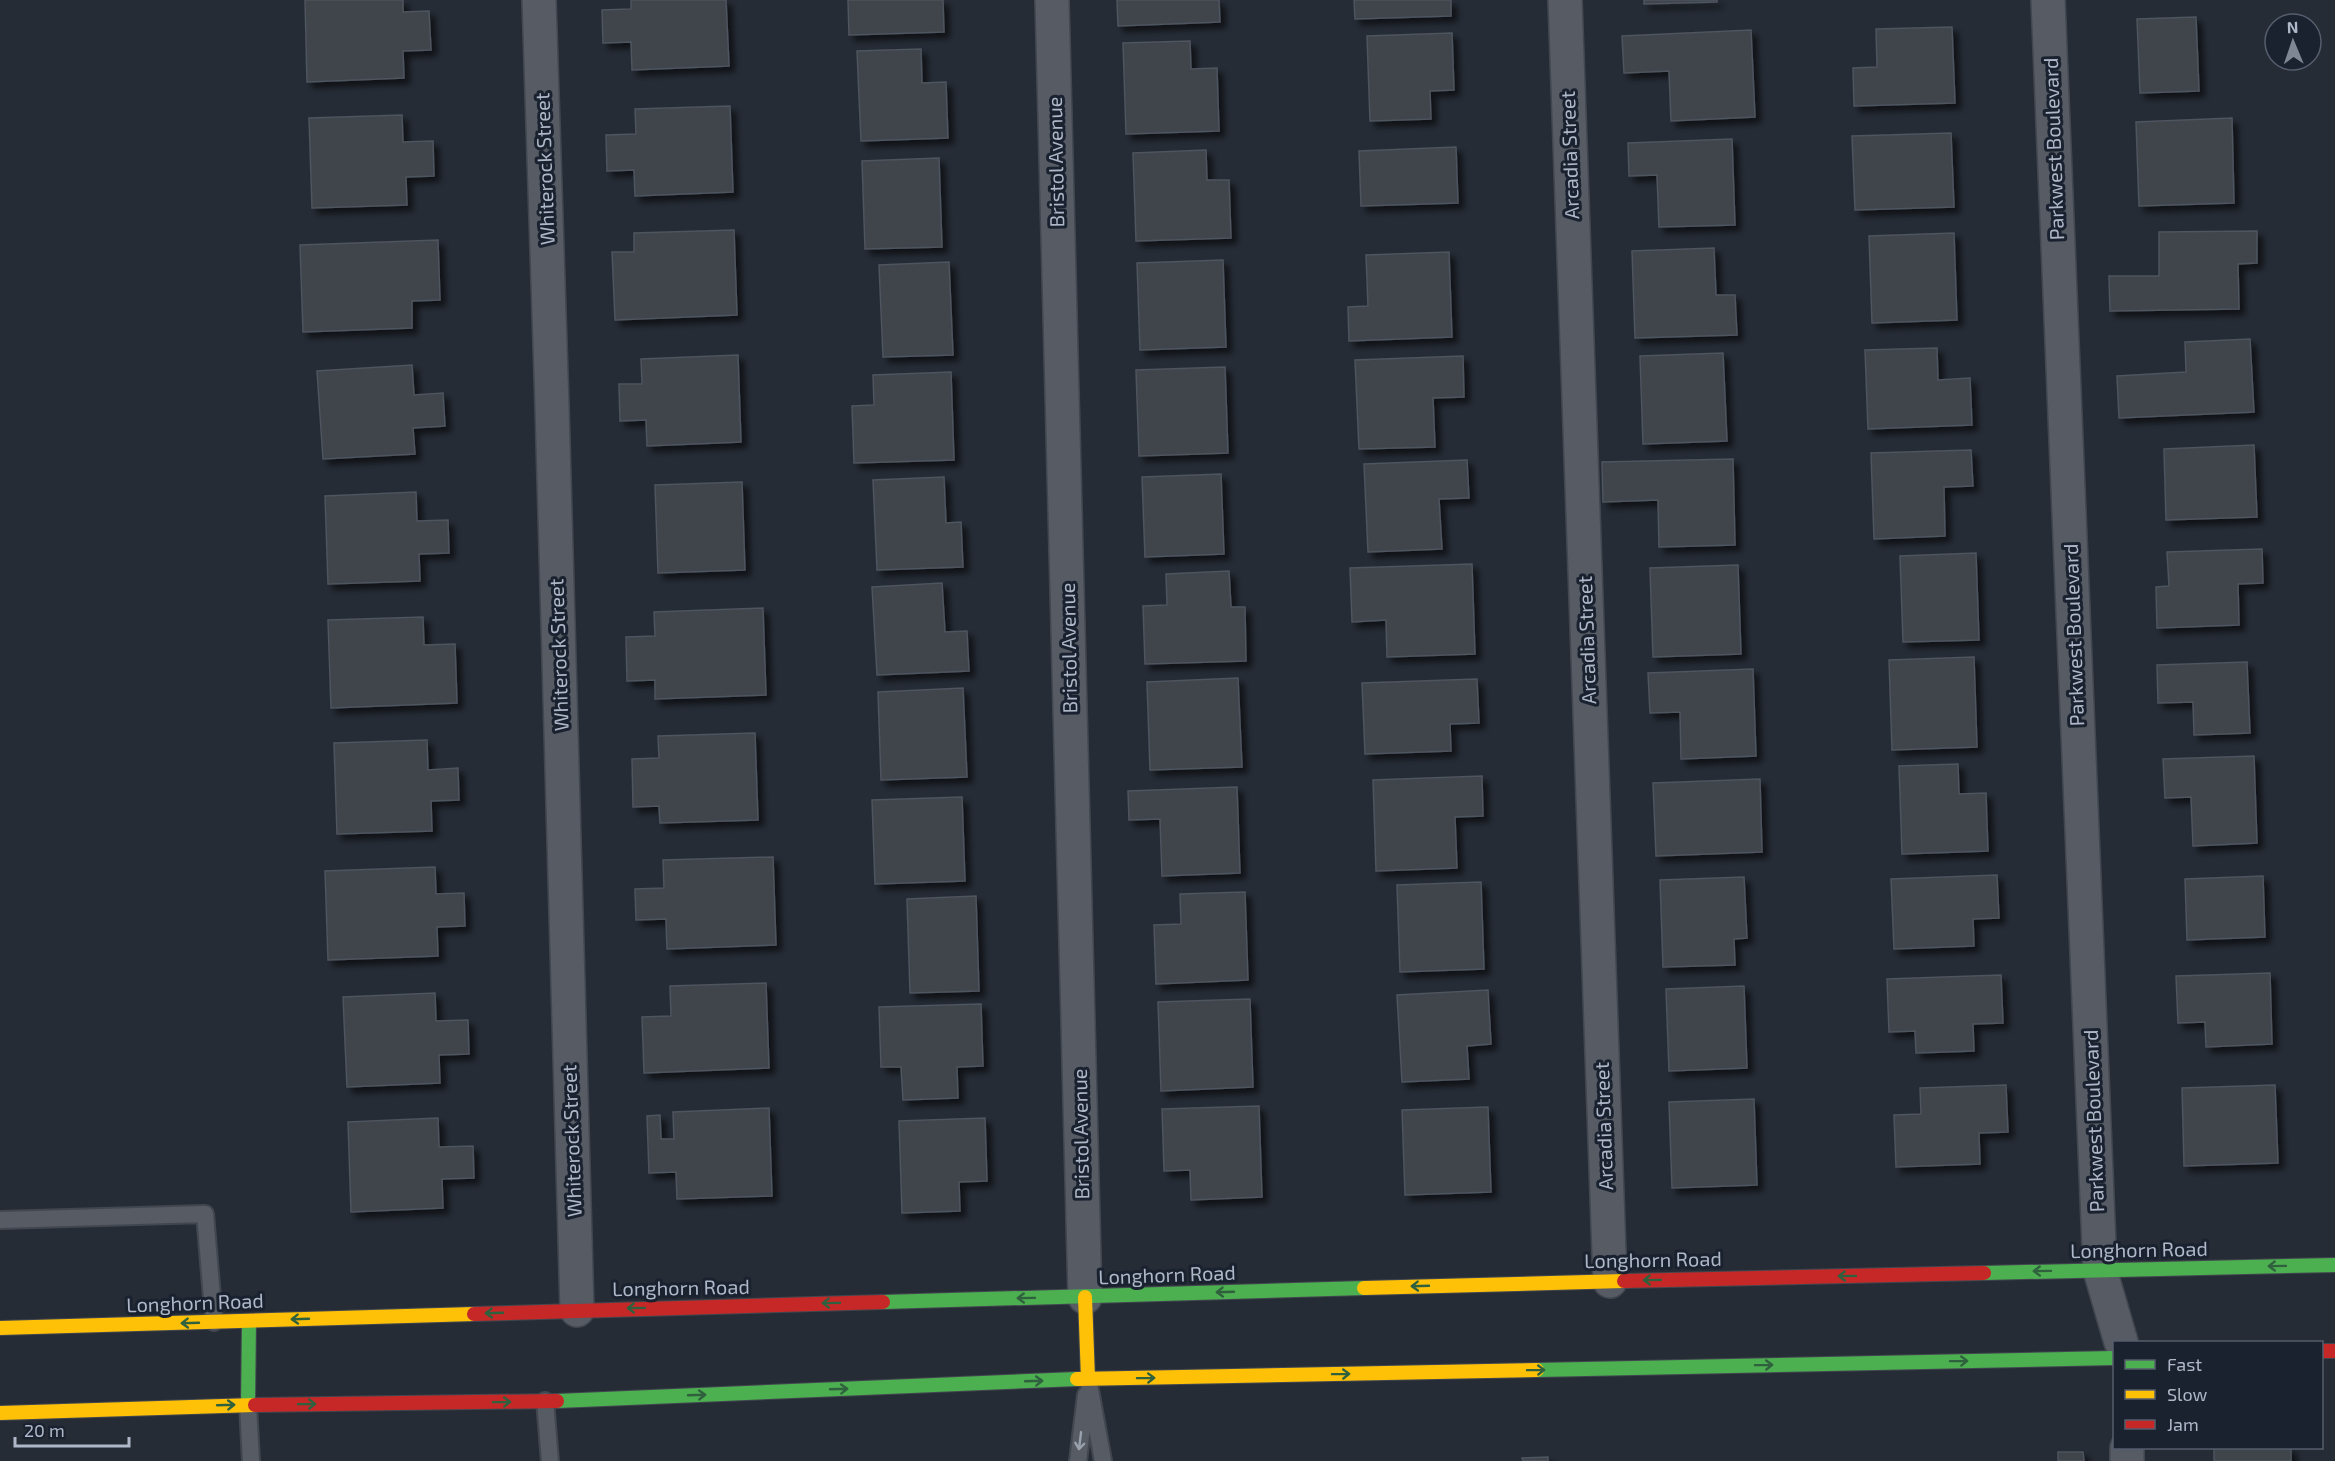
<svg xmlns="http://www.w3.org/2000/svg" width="2335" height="1461" viewBox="0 0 2335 1461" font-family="'Exo 2',sans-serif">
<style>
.building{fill:#3f444c;stroke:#4e545e;stroke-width:1.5;filter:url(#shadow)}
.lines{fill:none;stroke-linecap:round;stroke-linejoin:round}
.lane-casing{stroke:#42474f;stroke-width:20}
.street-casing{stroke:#42474f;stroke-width:36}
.fast-casing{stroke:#42474f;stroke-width:16}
.slow-casing{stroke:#42474f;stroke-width:16}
.jam-casing{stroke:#42474f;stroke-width:16}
.lane{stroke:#565b64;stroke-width:16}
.street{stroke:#565b64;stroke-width:33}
.fast{stroke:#4caf50;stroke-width:14}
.slow{stroke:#ffc107;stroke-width:14}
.jam{stroke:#c62828;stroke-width:14}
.oneway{stroke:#30613e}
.oneway2{stroke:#99a1af}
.labels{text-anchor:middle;stroke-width:6;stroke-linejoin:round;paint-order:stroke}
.street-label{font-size:20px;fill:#afb8c8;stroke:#1a2230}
</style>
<defs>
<filter id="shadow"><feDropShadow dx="5.5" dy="5.5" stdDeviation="3" flood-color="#0009"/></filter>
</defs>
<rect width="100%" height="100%" fill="#262c36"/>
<path class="building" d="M305,0H403V12L429,11L431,50L403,51L404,78L307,82Z
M631,0H726L729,66L632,70L631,42L603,43L602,10L631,9Z
M848,0H943L944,32L849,35Z
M1117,0H1219L1220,22L1118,26Z
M1354,0H1451V16L1355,19Z
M1644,0H1717V2L1644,4Z
M2196,17L2199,91L2140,93L2137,19Z
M1952,27L1955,103L1854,106L1853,68L1877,67L1876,29Z
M1751,30L1755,117L1671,121L1669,71L1624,73L1622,36Z
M1452,33L1454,90L1430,91L1431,119L1370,121L1367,36Z
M1190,41L1191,69L1217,68L1219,131L1126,134L1123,43Z
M921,49L922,83L946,82L948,138L861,141L857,51Z
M730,106L733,192L635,196L634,170L607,171L606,135L636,134L635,109Z
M402,115L403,142L433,141L434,176L406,177L407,205L312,208L309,118Z
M2232,118L2234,203L2139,206L2136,122Z
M1951,133L1954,207L1855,210L1852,136Z
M1732,139L1735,225L1659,227L1657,175L1629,176L1628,143Z
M1456,147L1458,203L1361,206L1359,151Z
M1206,150L1207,180H1229L1231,238L1136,241L1133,153Z
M939,158L942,247L865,249L862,161Z
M734,230L737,315L615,320L612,252H634V233Z
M2257,231V263L2238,264L2239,309L2110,311L2109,276H2159V232Z
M1954,233L1957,320L1872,323L1869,236Z
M438,240L440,300L412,301V328L303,332L300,245Z
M1714,248L1716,295H1735L1737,335L1635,338L1632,251Z
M1449,252L1452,337L1349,341L1348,307L1368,306L1366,255Z
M1223,260L1226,347L1140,350L1137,263Z
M949,262L953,355L883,357L879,265Z
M2250,339L2254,412L2119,418L2117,376L2186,372L2185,342Z
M1937,348L1938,380L1970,378L1972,425L1868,429L1865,350Z
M1723,353L1727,441L1643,444L1640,356Z
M738,355L741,442L647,446L646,420L620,421L619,384H642L641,359Z
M1463,356L1464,397L1433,398L1435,447L1359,449L1355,360Z
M412,365L414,395L443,393L445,426L413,428L415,454L323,459L317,371Z
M1225,367L1228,453L1139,456L1136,370Z
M951,372L954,460L854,463L852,406L874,405L873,375Z
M2254,445L2257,517L2166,520L2164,449Z
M1971,450L1973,486L1944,487L1945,536L1874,539L1871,453Z
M1733,459L1735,545L1659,547L1658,500L1603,502L1602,462Z
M1467,460L1469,498L1439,499L1442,549L1368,552L1364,464Z
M1221,474L1224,554L1145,557L1142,477Z
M944,477L946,523L961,522L963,567L877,570L873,480Z
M742,482L745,570L658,573L655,485Z
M416,492L417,521L448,520L449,553L419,554L420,581L328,584L325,496Z
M2262,549L2263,583L2238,584L2239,625L2157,628L2156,587L2169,586L2167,552Z
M1976,553L1979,640L1903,642L1900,556Z
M1472,564L1475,654L1387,657L1386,620L1352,622L1350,568Z
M1738,565L1741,654L1653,657L1650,568Z
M1229,571L1231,607H1245L1246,661L1145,664L1143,606L1167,605L1166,574Z
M942,583L945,632L967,631L969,671L877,675L872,587Z
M763,608L766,695L655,699V680L627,681L626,637L655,636L654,612Z
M423,617L424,645L455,644L457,703L331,708L328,620Z
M1974,657L1977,747L1892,750L1889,660Z
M2247,662L2250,733L2194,735L2193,702L2158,703L2157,665Z
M1753,669L1756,756L1681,759L1680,712L1650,713L1648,673Z
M1238,678L1242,767L1150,770L1147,682Z
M1477,679L1479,723L1450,724L1451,751L1365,754L1362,683Z
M963,688L967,777L881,780L878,692Z
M755,733L758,820L660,823L659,806L633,807L632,759L659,758L658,736Z
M427,740L428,770L458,768L459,800L431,801L432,831L337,834L334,743Z
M2254,756L2257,843L2193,846L2191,797L2165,798L2163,759Z
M1958,764L1959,794L1986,793L1988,851L1902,854L1899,766Z
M1482,776L1483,816L1455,817L1457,868L1376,871L1373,780Z
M1760,779L1762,852L1656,856L1653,783Z
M1237,787L1240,873L1162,876L1160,819L1129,820L1128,791Z
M962,797L965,881L875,884L872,800Z
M773,857L776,945L667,949L666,919L636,920L635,889L664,888L663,860Z
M435,867L436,894L464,893L465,926L437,927L438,956L328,960L325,871Z
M1997,875L1999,918L1973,919L1974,946L1894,949L1891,879Z
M2263,876L2265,937L2187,940L2185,879Z
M1744,877L1747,938L1734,939L1735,965L1663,967L1660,880Z
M1481,882L1484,969L1400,972L1397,885Z
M1245,892L1248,980L1156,984L1154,925L1181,924L1180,894Z
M976,896L979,991L910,993L907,899Z
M2270,973L2272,1044L2206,1047L2205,1022L2178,1023L2176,976Z
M2001,975L2003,1023L1973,1024L1974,1051L1916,1053L1915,1031L1889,1032L1887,979Z
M766,983L769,1068L644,1073L642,1017L671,1016L670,986Z
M1744,986L1747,1068L1669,1071L1666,989Z
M1488,990L1491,1044L1467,1046L1469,1079L1402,1082L1397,995Z
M435,993L436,1021L468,1020L469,1054L439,1055L440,1083L347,1087L343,997Z
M1250,999L1253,1087L1161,1091L1158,1002Z
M981,1004L983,1066L957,1067L958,1098L903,1100L901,1067H881L879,1007Z
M2006,1085L2008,1132L1979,1133L1980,1164L1896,1167L1894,1115L1921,1114L1920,1088Z
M2275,1085L2278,1163L2184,1166L2182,1088Z
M1754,1099L1757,1185L1672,1188L1669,1102Z
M1259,1106L1262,1197L1191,1200L1190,1170L1164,1171L1162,1109Z
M1488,1107L1491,1192L1405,1195L1402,1110Z
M769,1108L772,1196L677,1199L676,1172L649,1173L647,1116L660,1115L661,1139H674L673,1112Z
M438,1118L439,1147L473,1146L474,1178L442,1179L443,1208L351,1212L348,1122Z
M985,1118L987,1181L959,1182L960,1211L902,1213L899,1121Z
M2214,1448H2291V1461H2214Z
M2058,1452H2083L2084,1461H2058Z
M1548,1457V1461H1523L1522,1458Z"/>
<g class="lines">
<defs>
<path id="lane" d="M0,1220L205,1214L214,1322
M1088,1379L1103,1461
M545,1401L550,1461
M248,1405L251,1461
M1078,1461L1086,1395"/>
<path id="street" d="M539,0L552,406L577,1310
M1052,0L1085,1297
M1565,0L1610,1281
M2048,0L2100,1270L2121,1342
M2127,1448V1461"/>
<path id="fast" d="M1984,1273L2335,1265
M883,1302L1364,1288
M1537,1370L2114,1358
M557,1401L1077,1379
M248,1405L249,1321"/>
<path id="slow" d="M1364,1288L1624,1281
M1085,1297L1088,1379
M0,1328L474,1314
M1077,1379L1537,1370
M0,1413L255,1405"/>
<path id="jam" d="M1624,1281L1984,1273
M474,1314L883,1302
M2322,1351H2335
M255,1405L557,1401"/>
</defs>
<use href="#lane" class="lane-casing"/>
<use href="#street" class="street-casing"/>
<use href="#fast" class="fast-casing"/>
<use href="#slow" class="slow-casing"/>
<use href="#jam" class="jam-casing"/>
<use href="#lane" class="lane"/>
<use href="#street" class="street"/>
<use href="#fast" class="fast"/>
<use href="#slow" class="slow"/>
<use href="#jam" class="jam"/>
</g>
<defs><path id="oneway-shaft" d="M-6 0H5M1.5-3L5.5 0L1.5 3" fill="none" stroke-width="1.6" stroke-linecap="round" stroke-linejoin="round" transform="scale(1.5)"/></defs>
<g class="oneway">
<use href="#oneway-shaft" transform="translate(2277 1266) rotate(179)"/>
<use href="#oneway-shaft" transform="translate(2042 1271) rotate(179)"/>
<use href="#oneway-shaft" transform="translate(1847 1276) rotate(179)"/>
<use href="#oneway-shaft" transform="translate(1652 1280) rotate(179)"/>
<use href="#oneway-shaft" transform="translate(1420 1286) rotate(178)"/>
<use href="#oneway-shaft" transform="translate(1225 1292) rotate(178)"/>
<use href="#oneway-shaft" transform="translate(1026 1298) rotate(179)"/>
<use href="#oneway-shaft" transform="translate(831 1303) rotate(179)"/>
<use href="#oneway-shaft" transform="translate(636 1308) rotate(179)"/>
<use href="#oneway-shaft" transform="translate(494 1313) rotate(178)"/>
<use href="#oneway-shaft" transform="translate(300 1319) rotate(178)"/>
<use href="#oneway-shaft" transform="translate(190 1323) rotate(178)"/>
<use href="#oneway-shaft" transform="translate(1959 1361) rotate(-1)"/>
<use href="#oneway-shaft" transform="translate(1764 1365) rotate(-1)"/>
<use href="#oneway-shaft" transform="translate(1536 1370) rotate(-1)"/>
<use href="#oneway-shaft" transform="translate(1341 1374) rotate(-1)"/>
<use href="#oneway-shaft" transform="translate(1146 1378) rotate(-1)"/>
<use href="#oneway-shaft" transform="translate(1034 1381) rotate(-2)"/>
<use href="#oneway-shaft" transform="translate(839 1389) rotate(-2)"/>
<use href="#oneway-shaft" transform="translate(697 1395) rotate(-2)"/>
<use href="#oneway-shaft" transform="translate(502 1402) rotate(-1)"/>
<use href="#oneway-shaft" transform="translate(307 1404) rotate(-1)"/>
<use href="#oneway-shaft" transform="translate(226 1405) rotate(-2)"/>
</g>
<use class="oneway2" href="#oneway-shaft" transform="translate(1080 1441) rotate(97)"/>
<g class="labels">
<g class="street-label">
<text transform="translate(2054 149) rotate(-92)" y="7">Parkwest Boulevard</text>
<text transform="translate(1570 155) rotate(-92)" y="7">Arcadia Street</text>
<text transform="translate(1056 162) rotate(-91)" y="7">Bristol Avenue</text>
<text transform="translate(545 169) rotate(-92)" y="7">Whiterock Street</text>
<text transform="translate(2074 635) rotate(-92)" y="7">Parkwest Boulevard</text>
<text transform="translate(1587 640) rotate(-92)" y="7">Arcadia Street</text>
<text transform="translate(1069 648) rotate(-91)" y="7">Bristol Avenue</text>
<text transform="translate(559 655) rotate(-92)" y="7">Whiterock Street</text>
<text transform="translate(2094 1121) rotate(-92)" y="7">Parkwest Boulevard</text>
<text transform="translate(1604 1126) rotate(-92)" y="7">Arcadia Street</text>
<text transform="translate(1081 1134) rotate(-91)" y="7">Bristol Avenue</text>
<text transform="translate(572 1141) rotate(-92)" y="7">Whiterock Street</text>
<text transform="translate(2139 1250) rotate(-1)" y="7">Longhorn Road</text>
<text transform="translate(1653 1260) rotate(-1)" y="7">Longhorn Road</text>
<text transform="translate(1167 1275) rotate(-2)" y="7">Longhorn Road</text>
<text transform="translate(681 1288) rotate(-1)" y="7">Longhorn Road</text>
<text transform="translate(195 1303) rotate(-2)" y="7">Longhorn Road</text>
</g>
</g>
<rect x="2113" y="1341" width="210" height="108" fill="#1a2230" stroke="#565e6d" stroke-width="1.5"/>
<rect x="2125" y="1360" width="30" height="9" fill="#4caf50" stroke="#565e6d" stroke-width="1.5"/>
<text x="2167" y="1371" font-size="18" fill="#afb8c8">Fast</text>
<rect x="2125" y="1390" width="30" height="9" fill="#ffc107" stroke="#565e6d" stroke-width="1.5"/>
<text x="2167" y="1401" font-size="18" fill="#afb8c8">Slow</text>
<rect x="2125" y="1420" width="30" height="9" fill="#c62828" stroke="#565e6d" stroke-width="1.5"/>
<text x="2167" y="1431" font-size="18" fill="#afb8c8">Jam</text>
<g transform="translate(2293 42) rotate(358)"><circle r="28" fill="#1a2230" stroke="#565e6d" stroke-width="1.5"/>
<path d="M0-4.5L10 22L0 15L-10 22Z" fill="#7f8795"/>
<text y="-9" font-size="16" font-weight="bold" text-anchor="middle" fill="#afb8c8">N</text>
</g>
<path d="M15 1437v9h114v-9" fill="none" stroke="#afb8c8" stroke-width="3"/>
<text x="24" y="1437" font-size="18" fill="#afb8c8" stroke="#1a2230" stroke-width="4.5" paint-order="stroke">20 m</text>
</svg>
